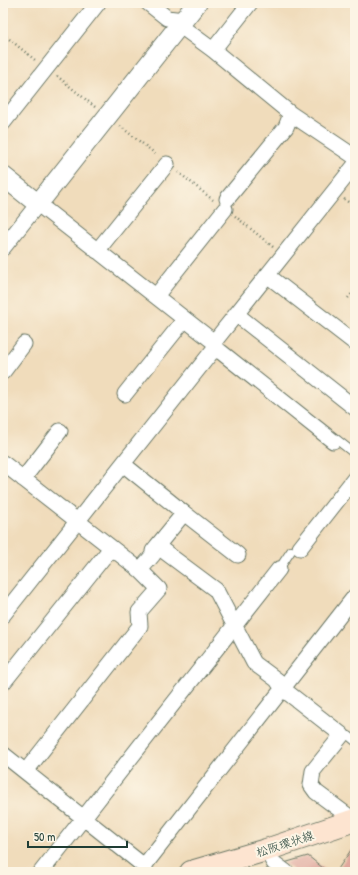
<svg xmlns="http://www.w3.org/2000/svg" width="358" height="875" viewBox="0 0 358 875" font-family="'Patrick Hand','Klee One',sans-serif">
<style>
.building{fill:#e0a79d}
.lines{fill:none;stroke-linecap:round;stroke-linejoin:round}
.service-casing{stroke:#687563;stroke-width:10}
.minor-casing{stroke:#687563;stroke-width:17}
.tertiary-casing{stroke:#687563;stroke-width:21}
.secondary-casing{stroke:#687563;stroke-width:24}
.path{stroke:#687563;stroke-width:2.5;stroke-dasharray:1 3;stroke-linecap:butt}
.service{stroke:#fff;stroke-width:8}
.minor{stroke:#fff;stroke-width:15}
.tertiary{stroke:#fff;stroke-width:19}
.secondary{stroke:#fde4d0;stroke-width:22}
.labels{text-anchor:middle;stroke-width:4;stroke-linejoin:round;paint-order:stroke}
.street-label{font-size:12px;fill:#1f3d34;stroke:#fcf5e5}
</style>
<rect width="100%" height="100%" fill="#fcf5e5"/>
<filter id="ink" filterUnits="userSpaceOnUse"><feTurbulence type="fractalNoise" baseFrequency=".025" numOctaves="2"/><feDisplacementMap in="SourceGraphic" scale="8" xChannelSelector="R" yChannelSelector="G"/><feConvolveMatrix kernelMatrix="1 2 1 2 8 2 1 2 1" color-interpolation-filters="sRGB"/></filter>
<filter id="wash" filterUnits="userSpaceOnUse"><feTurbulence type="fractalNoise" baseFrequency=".012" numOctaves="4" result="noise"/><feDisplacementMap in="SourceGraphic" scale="16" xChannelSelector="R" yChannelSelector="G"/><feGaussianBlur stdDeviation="0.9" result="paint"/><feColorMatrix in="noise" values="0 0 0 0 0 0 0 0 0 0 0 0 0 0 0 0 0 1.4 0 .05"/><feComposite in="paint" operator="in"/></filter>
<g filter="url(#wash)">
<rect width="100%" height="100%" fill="#f0dcbb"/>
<g id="blocks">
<path class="building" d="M351,850L355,852V872H342L338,869Z
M308,856L328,872H296L284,863Z
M270,865L277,872H264Z"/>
</g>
</g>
<g filter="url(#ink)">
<use href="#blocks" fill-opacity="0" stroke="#687563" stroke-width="1"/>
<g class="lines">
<defs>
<path id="service" d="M333,441L336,439L355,454
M279,569L291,551
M342,735L349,736L355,741"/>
<path id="minor" d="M148,3L167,18L184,20
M179,25L213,50L291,114L355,157
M213,50L250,3
M3,123L98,3
M227,199L286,127L291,114
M3,248L38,204L214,342
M97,251L167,164
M267,275L355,343
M156,296L225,209
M236,314L355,408
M214,349L221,352L333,441
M3,372L24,344
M125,394L185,319
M3,463L140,570L159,589L139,612L140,626L26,771
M123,464L184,513L157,546
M23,479L60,431
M184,513L238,555
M300,548L355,478
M140,570L153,555V551L157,546L216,590L254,663L277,680L283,689L342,735L313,771L311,785L316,792L355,821
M3,615L214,349V342L355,165
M3,683L111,548
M3,754L144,866L146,872
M266,850L274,863L286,872
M144,866L355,596
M41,872L279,569"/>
<path id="tertiary" d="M3,176L38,204L197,3"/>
<path id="secondary" d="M191,872L266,850L355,820"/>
</defs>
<use href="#service" class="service-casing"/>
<use href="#minor" class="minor-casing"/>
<use href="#tertiary" class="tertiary-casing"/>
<use href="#secondary" class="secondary-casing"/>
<path class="path" d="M3,34L35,60
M57,76L95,107
M120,126L157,155
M178,172L213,200
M344,199L355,207
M235,216L273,247
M348,298L355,290"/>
<use href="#service" class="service"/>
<use href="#minor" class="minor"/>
<use href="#tertiary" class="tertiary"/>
<use href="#secondary" class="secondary"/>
</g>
</g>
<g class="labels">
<g class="street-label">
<text transform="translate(285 844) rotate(-18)" y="4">松阪環状線</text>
</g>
</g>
<rect width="358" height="875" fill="none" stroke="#fcf5e5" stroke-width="16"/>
<path d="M28 841v6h99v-6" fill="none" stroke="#1f3d34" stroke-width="2"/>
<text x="34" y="841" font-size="12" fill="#1f3d34" stroke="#fcf5e5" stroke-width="3" paint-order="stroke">50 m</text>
</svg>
